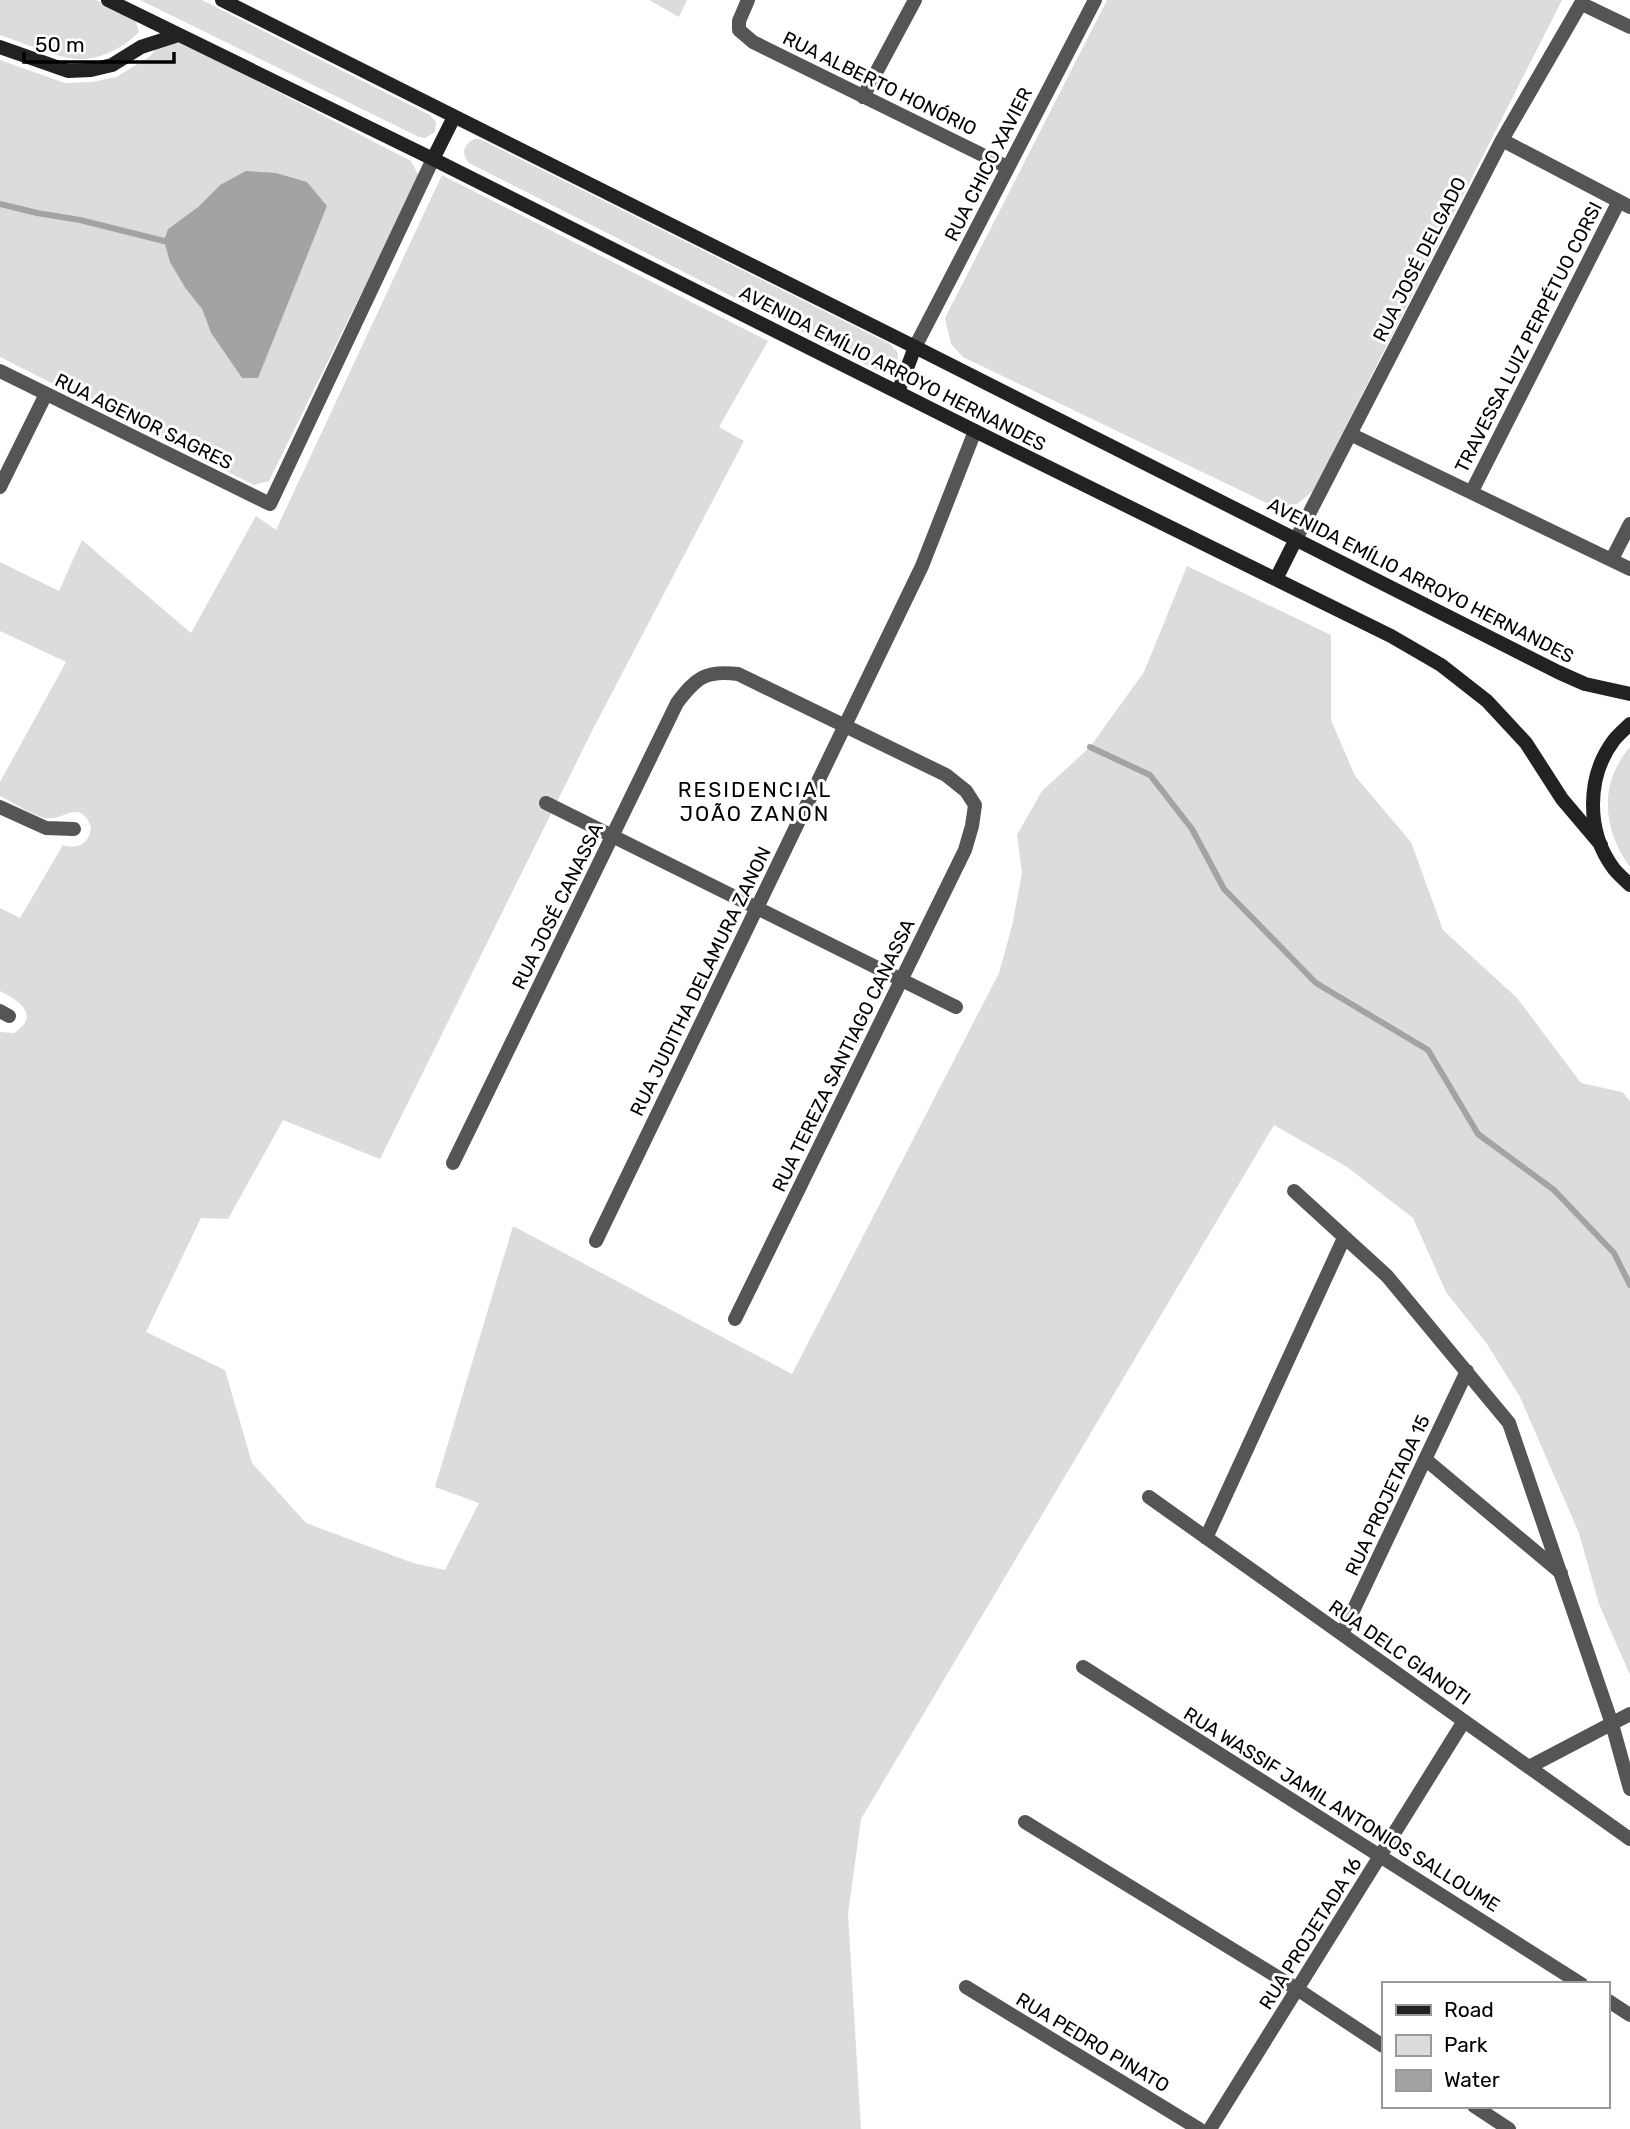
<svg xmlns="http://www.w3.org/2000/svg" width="1630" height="2129" viewBox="0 0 1630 2129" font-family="Rubik,sans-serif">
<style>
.green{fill:#dcdcdc;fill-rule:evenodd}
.water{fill:#a3a3a3}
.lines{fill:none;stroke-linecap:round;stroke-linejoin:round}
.stream{stroke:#a3a3a3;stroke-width:6}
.street{stroke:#555;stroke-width:14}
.secondary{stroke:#222;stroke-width:14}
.labels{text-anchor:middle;stroke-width:6;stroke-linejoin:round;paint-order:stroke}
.street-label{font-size:19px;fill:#000;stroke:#fff}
.neighbourhood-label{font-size:21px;letter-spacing:2px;fill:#000;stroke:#fff}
</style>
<rect width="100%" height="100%" fill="#fff"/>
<path class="green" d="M0,0H96L135,19L139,32C122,50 93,63 69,58C48,54 21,42 0,35Z
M140,0H202L430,115L436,122L435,132L425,138L419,137Z
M649,0H687L679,17Z
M1107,0H1562L1313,491L1297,504L1277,508L963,357L951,344L945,318Z
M181,42L411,161L419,176L269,481L254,485L0,357V60L65,83L92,82L116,77L149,57L160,45ZM220,185L327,206L257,378H242L211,333L202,309L186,289L168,229L198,207Z
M474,139H480L890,344L898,353L897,365L889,371H879L469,163C461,154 463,145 474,139Z
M442,175L768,341L719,427L744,441L594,727L380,1159L283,1120L228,1219L201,1218L146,1332L225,1370L252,1463L306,1523L413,1563L445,1570L479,1503L435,1487L513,1226L792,1374L999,973L1012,926L1022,873L1017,835L1042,791L1090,747L1144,672L1187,566L1331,635V720L1355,776L1411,842L1443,930L1517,998L1581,1083L1622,1092L1630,1101V1675L1599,1604L1579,1533L1520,1397L1487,1344L1446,1292L1413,1218L1347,1167L1274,1125L861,1819L848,1914L861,2129H0V1032L14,1033C42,1015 18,1000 0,991V908L20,918L63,845C78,850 90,843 91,827C80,797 63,822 45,818C30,814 14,803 0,796V782L66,662L0,631V562L59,591L82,540L191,633L256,516L276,530Z
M1630,747V867C1603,830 1598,784 1630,747Z"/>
<path class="water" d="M246,171L276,173L307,182L327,206L258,378H242L211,333L202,309L186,289L170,262L164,241L168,229L198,207L220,185Z"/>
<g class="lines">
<path class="stream" d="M0,204L37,213L80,220L164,241L172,239
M1090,747L1150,775L1192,829L1224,889L1316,983L1428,1050L1478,1134L1554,1190L1614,1253L1630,1285"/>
<path class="street" d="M748,0L739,21V30L753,42L1007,167
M1582,4L1630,27
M863,97L915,0
M1502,140L1630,207
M915,347L1095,0
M0,371L270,504L433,159
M1350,434L1630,569
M0,487L46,394
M1472,491L1619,201
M1296,539L1502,140L1583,0
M1612,559L1630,524
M546,803L956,1007
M0,807L46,828L74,829
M0,1011L9,1016
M453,1163L677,703C696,678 705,670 738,674L946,775L966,791L975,805L972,826L965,850L735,1319
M1294,1191L1387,1276L1509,1423L1612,1724L1630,1789
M596,1241L922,566L975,431
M1425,1459L1561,1573
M1149,1497L1630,1839
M1206,1538L1344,1238
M1342,1634L1467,1371
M1083,1667L1581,1984
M1529,1767L1630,1714
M1025,1822L1297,1989L1383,2046
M966,1987L1199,2129
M1607,2000L1630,2015
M1474,2106L1509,2129
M1210,2129L1464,1721"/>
<path class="secondary" d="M108,0L433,159L975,431L1391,636L1441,665L1487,701L1526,743L1562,799L1601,845
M222,0L915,347L1558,672L1585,684L1630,694
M0,47L68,71L91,70L112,65L141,47L178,35
M433,159L454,117
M898,392L915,347
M1276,579L1296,539
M1630,724C1625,729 1619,734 1614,740C1586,777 1586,832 1614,869C1619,875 1625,880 1630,885"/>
</g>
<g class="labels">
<g class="street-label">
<text transform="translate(880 83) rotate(26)" y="7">RUA ALBERTO HONÓRIO</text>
<text transform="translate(988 164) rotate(-63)" y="7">RUA CHICO XAVIER</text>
<text transform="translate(1419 259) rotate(-63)" y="7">RUA JOSÉ DELGADO</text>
<text transform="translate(1528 337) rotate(-63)" y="7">TRAVESSA LUIZ PERPÉTUO CORSI</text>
<text transform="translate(893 368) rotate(27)" y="7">AVENIDA EMÍLIO ARROYO HERNANDES</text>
<text transform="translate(144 421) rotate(26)" y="7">RUA AGENOR SAGRES</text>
<text transform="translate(1421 580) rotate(27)" y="7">AVENIDA EMÍLIO ARROYO HERNANDES</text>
<text transform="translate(557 906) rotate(-64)" y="7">RUA JOSÉ CANASSA</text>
<text transform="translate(700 981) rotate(-64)" y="7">RUA JUDITHA DELAMURA ZANON</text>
<text transform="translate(843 1055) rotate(-64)" y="7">RUA TEREZA SANTIAGO CANASSA</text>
<text transform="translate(1387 1495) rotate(-65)" y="7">RUA PROJETADA 15</text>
<text transform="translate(1400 1652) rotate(35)" y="7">RUA DELC GIANOTI</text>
<text transform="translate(1342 1809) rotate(32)" y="7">RUA WASSIF JAMIL ANTONIOS SALLOUME</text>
<text transform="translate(1310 1933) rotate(-58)" y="7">RUA PROJETADA 16</text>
<text transform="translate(1093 2042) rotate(31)" y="7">RUA PEDRO PINATO</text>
</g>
<g class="neighbourhood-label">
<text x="755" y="797">RESIDENCIAL<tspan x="755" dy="24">JOÃO ZANON</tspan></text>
</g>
</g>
<rect x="1382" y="1982" width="228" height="126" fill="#ffffff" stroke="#999999" stroke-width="2"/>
<rect x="1396" y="2005" width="35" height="10" fill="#222222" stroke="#999999" stroke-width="2"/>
<text x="1444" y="2017" font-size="21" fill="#000000">Road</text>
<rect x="1396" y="2035" width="35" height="21" fill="#dcdcdc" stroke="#999999" stroke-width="2"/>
<text x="1444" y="2052" font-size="21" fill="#000000">Park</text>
<rect x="1396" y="2070" width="35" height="21" fill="#a3a3a3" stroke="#999999" stroke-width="2"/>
<text x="1444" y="2087" font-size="21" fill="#000000">Water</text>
<path d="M24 52v10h150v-10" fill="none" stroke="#000000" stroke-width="3.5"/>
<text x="35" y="52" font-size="21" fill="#000000" stroke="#ffffff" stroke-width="5" paint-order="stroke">50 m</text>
</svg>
